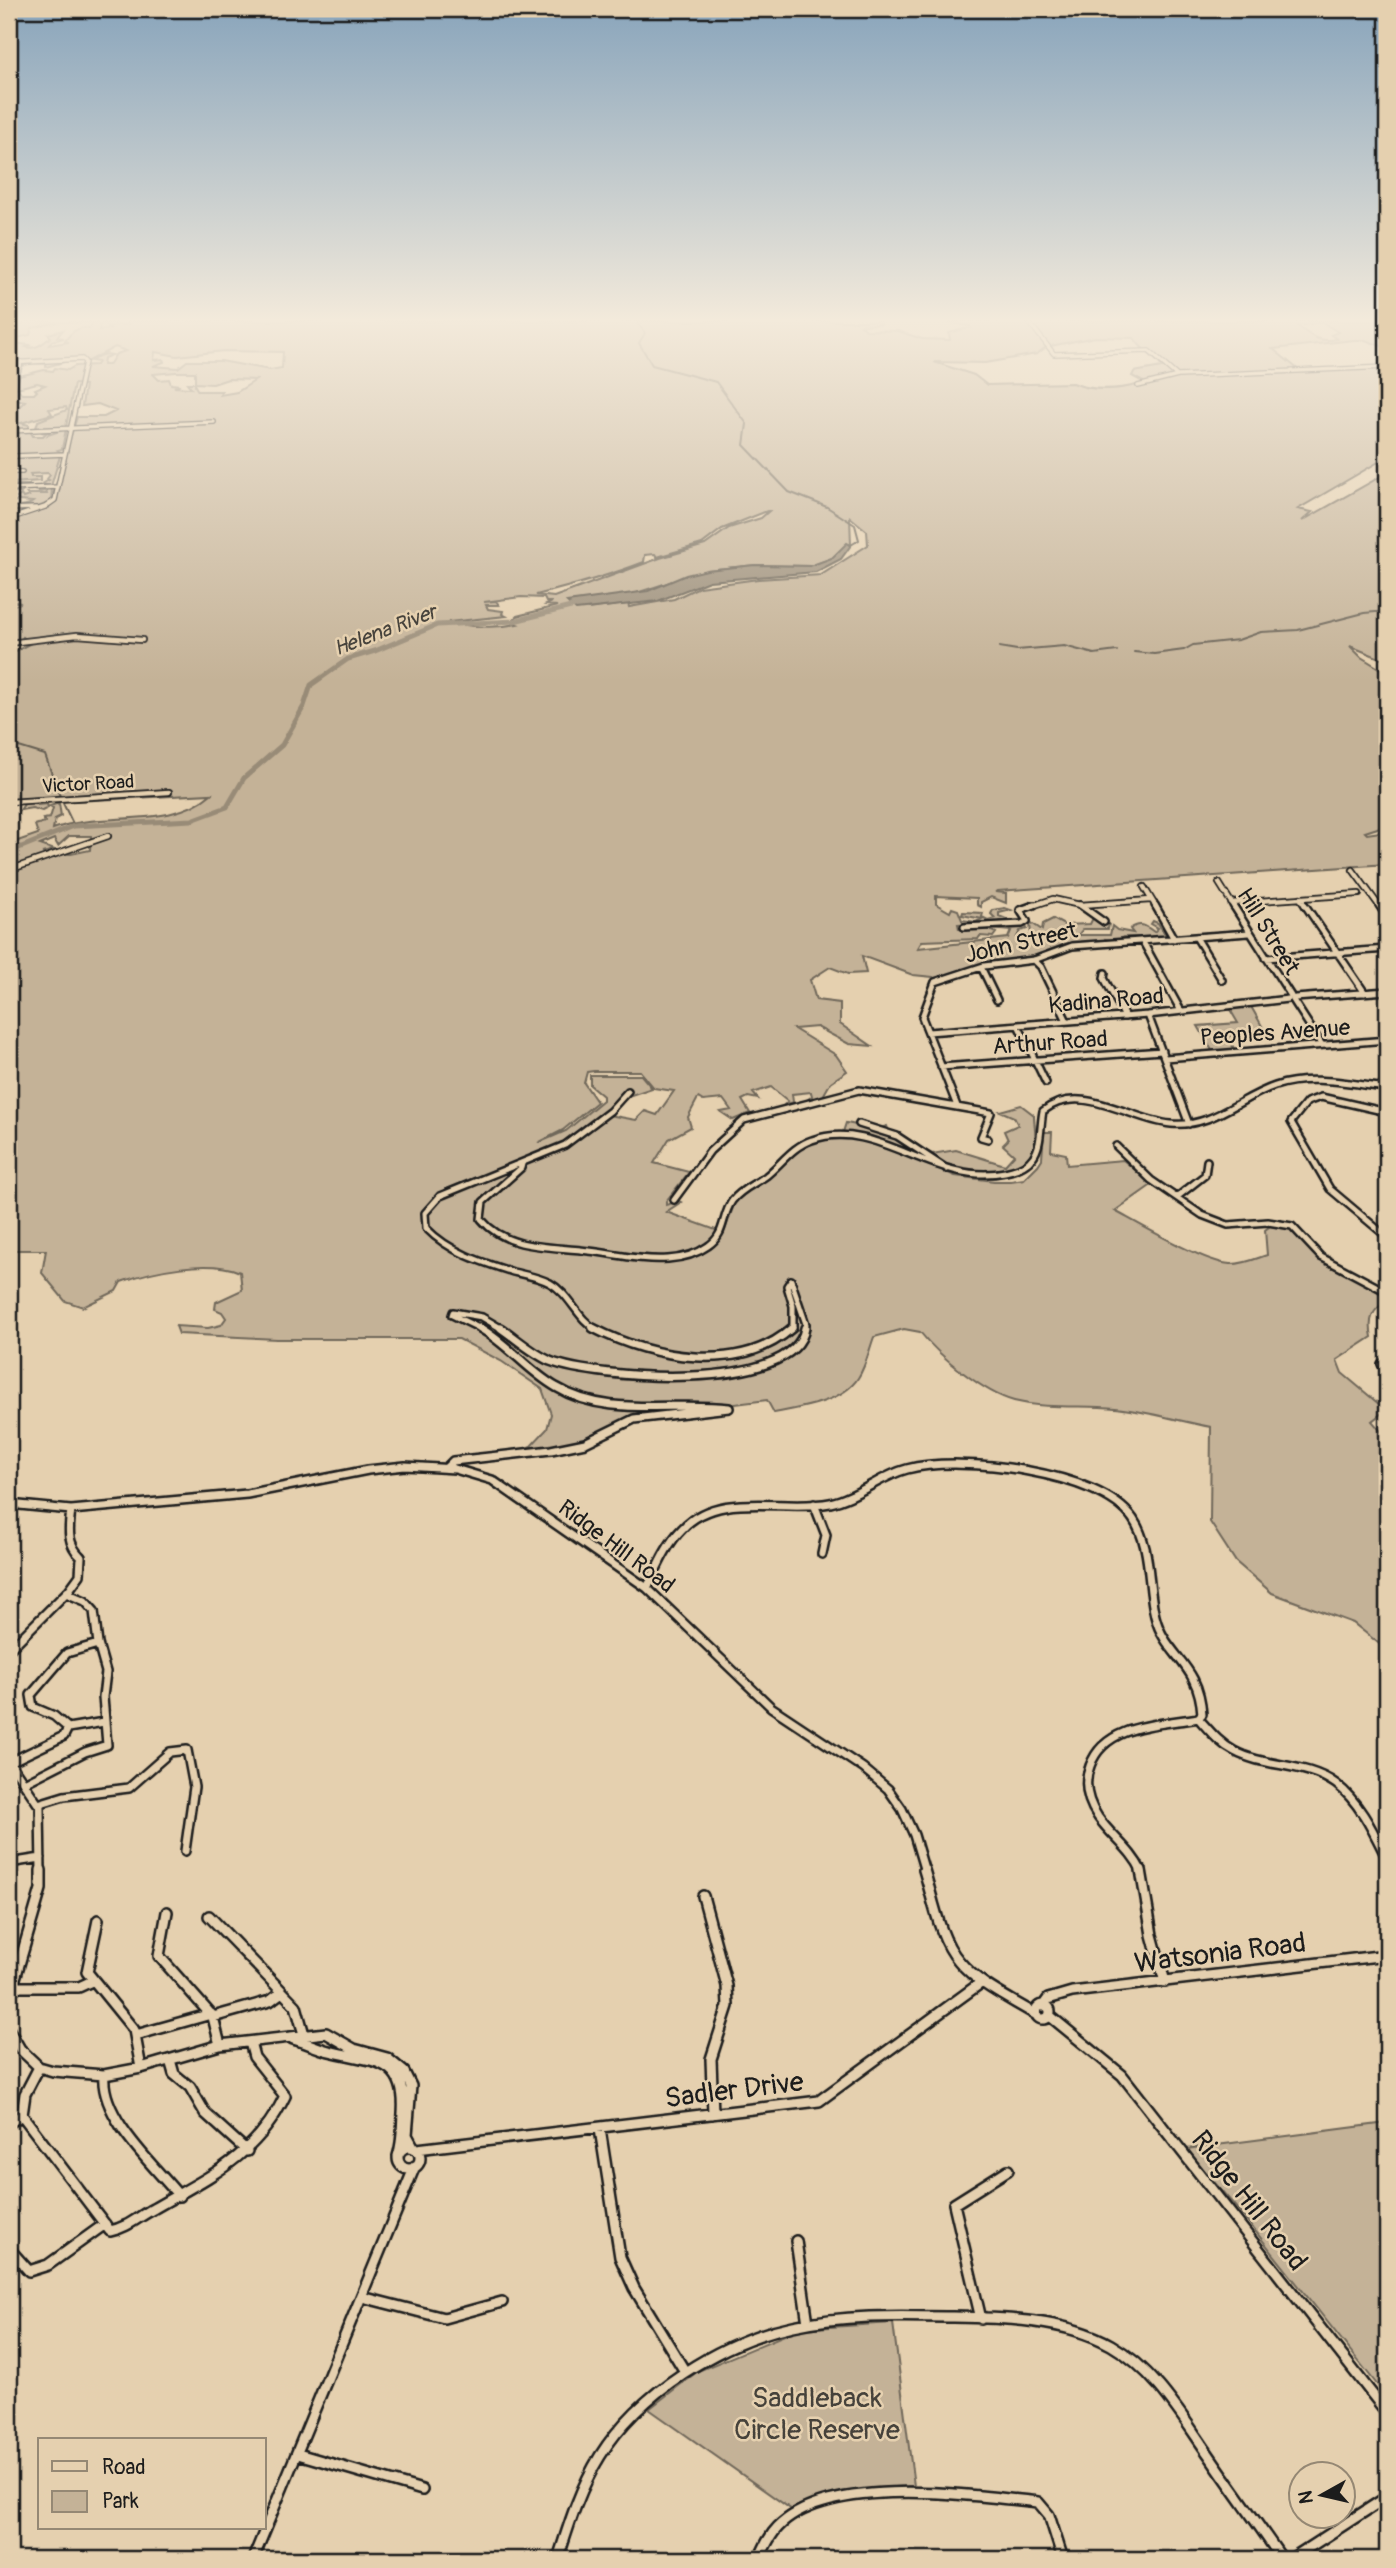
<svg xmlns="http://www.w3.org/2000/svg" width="1396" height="2568" viewBox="0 0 1396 2568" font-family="Pangolin,sans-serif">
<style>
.green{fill:#c4b297;stroke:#70675a;stroke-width:2;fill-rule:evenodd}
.water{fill:#988b77;stroke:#665f53;stroke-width:2}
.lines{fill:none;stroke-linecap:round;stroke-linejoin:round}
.stream{stroke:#665f53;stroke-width:2}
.river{stroke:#988b77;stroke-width:5}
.minor-far4-casing{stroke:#1c1c1c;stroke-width:6}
.minor-far3-casing{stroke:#1c1c1c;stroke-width:8}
.minor-far2-casing{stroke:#1c1c1c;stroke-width:10}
.minor-far1-casing{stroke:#1c1c1c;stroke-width:12}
.minor-casing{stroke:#1c1c1c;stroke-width:14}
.minor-far4{stroke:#e5d0af;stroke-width:3.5}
.minor-far3{stroke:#e5d0af;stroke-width:4.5}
.minor-far2{stroke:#e5d0af;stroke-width:5}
.minor-far1{stroke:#e5d0af;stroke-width:7}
.minor{stroke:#e5d0af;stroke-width:9}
.labels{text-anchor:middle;stroke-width:5;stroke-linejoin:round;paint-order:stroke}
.far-street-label{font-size:19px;fill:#1c1c1c;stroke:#e5d0af}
.far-water-label{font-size:21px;font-style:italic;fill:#47433c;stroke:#e5d0af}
.street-label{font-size:23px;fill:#1c1c1c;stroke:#e5d0af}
.near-street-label{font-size:28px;fill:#1c1c1c;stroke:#e5d0af}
.near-park-label{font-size:28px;fill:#46423b;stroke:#e5d0af}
</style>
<rect width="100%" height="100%" fill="#e5d0af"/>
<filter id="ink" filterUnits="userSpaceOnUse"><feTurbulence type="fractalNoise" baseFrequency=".0143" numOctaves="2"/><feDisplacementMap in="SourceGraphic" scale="14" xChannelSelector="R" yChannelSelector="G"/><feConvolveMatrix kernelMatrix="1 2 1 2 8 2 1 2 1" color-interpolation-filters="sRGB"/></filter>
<g filter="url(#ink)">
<path class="green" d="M22,321L118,323L100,324L99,330L111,329L107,326L128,324L127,321H879L881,324L861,325L866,330L898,331L922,339L950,340L949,333L972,327L945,321H1387V348L1365,340H1354L1273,349L1299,370L1387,367V457L1298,509L1312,512L1302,521L1387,473V661L1350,646L1361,657L1387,673V814H1383L1387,825L1365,832L1367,834L1387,831V864L998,891L995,892L1006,893V903L991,897L981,902V907L977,905V898L936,896V904L950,912L952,908L958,910L962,920L976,922L982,919L962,915L963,912L983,913L982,917L988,920L995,918L991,914L993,910L1005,908L1011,910L999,913V916L1013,922L958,924L959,929H987L996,933L993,937L980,936L978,939L922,941L918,948L1008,938L1011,931L991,929L1026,925L1027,929L1020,931L1017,937L1031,936L1030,922L1042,930L1043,924L1053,919L1064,925L1090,924L1093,918L1099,923L1109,924L1108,929H1083L1078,935H1110L1112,926L1117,930L1133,933L1130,929C1140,922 1145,925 1154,932L1158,928L1151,924L1153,921L1158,923L1167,937H1123L1116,941L1105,939L1104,942L1072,943L1028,959L985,965L936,980L933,977L913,975L862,956L866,973L848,974L830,967L810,980L816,1000L840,1003V1024L872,1046L849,1044L817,1027L794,1029L836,1055L847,1071L831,1082L823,1096L807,1100L812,1096L811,1092L792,1094L793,1102L783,1106L788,1101L771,1087L753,1093L758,1099L748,1097L742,1100L750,1113L733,1120L721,1112L731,1110L723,1099L703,1101L698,1098L688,1117L691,1127L669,1139L654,1163L689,1172L666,1201V1205L679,1201L681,1202L666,1212L724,1233L736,1199L801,1145L832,1136L859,1140L905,1154L955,1176L994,1181H1011L1024,1179L1038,1165L1042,1159L1044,1132H1052L1051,1151L1066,1154L1067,1165L1123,1160L1153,1184L1115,1211C1139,1224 1205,1263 1230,1264C1242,1265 1255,1259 1267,1255L1265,1230L1273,1224L1294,1231L1317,1256L1387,1295V1301C1372,1310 1368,1319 1372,1337L1337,1360L1342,1373L1386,1410L1372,1421L1387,1438V1650L1353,1623L1272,1593L1236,1562L1210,1522L1211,1427C1175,1420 1136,1408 1100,1407C1072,1406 1042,1408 1014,1401C984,1393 939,1356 920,1332L904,1329L874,1337C869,1350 866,1366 858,1378C843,1402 800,1408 774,1413L767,1400L647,1415L593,1438L503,1457L531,1446L547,1429L551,1414L542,1389L501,1361L459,1339H277L179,1334L176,1326L208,1328L221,1325L226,1318L222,1312L215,1309L216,1302L242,1290L240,1272C209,1259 153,1270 121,1282L116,1291L83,1307L65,1301L42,1273L46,1250H9V844L38,834L35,825L45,822L43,819L50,818L53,808L50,806L59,803L61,816L55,819L53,829C102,810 170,830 211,794L37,803L38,805L47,804L48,808L42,811L32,808L20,810L25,803L9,804V650L16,651L31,643L23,637L20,641L9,643V633L13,632L9,628V606L21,603L9,601V519L49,508L51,502L38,507L9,508V501H16L9,505C16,507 28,506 33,502L19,501L17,498L21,495L23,498L29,496L27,494H47L46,491L40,492L32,489L52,488L51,501L77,417H104L116,411L98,404L82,406L85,385L74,384L66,427L36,428L38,421L67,410L66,407L49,409L52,414L21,423L29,425V429H9V406H20L25,401L13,399L19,390L22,394H34L37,391L35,389L45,385L37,383L9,390L11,378L44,370L53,371L55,368L68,370L75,366L96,365L98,362L92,361C98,355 104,353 112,355L104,358L103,365H109L116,354L126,351L115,347L89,361H68L46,367V364L33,363L12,369L17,370L13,376L9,373V343L31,345L26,347C36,350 43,343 51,337L48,334L63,330L57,337L64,338L52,341L49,345L69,342L65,341C72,331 77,327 90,328L92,323L60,322L32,328L30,335L9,340V328L23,324ZM1322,322L1338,332L1331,335L1337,339C1318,343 1311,336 1298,326ZM1095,337L1134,338C1142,351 1153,355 1162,367L1134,372L1132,376L1145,383C1122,389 1096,393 1073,383L987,385L974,375L934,362L985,363L1037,354L1046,347ZM224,351L283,352L282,368L270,370L221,361H187L178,368L153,366L164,362L163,359L154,360L155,352L177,356ZM176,372H195V383H187L191,388L174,387L180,385L171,384L169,379L159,380L153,374ZM228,379L256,380L237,392L220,395L222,391H198L195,386V383L213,384ZM767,511H769L761,518L729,528L705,545L660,558L554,597L536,595C572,586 608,576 644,562L645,555L655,554L657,557L702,544L722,529ZM850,517L867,531L868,545L821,575L758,579L699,587L674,599L629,607L628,604L587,609L707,570L755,565L810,566L832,558L847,544L851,545ZM521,597L544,598L546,602H552L546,605L557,606L517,616L511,622L517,624C493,629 471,627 448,622L506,616L502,614L503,611L488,609L486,605H499L496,601L484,602ZM69,836H91L90,850L71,854L42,853L55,850L40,845L54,839L58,846ZM594,1071H640L654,1088L674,1091L657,1115L645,1111L636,1120L609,1115L628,1096L652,1088L641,1075H590V1085L603,1096V1100L566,1131L538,1143L563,1130L597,1102L584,1083L587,1072Z
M66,429L62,449L58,450L62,452L57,454L60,456L51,486L42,484L49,480L47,479L50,475L48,473L30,474L31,477H40V481L12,483L10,485H30L21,493L9,492V432L30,431L33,436H43L46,433L41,432H50L48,435Z
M1249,1003L1266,1033L1227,1036L1236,1052L1214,1054L1198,1026L1238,1023L1228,1006Z
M1021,1105L1034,1115C1034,1126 1038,1143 1033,1152C1025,1170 983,1177 965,1173C923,1164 886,1139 843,1132L846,1123L877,1129L887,1126L889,1131L932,1154L956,1150L1005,1165L1014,1155L1003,1145L1008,1140L1004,1131L1018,1125L1014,1117L1000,1111Z
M1387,2123V2397L1244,2217L1186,2149Z
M893,2323L914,2486C868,2488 837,2492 795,2512L649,2409L698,2371L799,2329Z"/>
<path class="water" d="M847,543L851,545L841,559L816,572L709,581L658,601L576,610L567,602L648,591L686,575L707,570L755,565L810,566L832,558Z"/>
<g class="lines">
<path class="stream" d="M641,321L637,323L645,333L639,343L652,365L716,382L747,424L744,445L789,492L827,507L855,525L859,540L851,545
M999,647L1017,650L1064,646L1094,654L1117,651
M1134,652L1154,654L1184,650L1193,645L1238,640L1261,632L1298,630L1364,613L1387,611
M9,744L45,755L60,797
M61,799L74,826"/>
<path class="river" d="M9,852L74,826L192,820L227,807L244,778L282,745L304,706L311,685L348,659L375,651L437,625L514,621L583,604"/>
<defs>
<path id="minor-far4" d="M1028,321L1054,354L1149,351L1176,375
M9,363L82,359L85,362L55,500L45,507L9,519
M1138,386L1178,376L1387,367
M9,406L21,362
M9,431L214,422
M9,465V458L16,456L65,454
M9,472H22
M9,489L58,487
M9,509L36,508"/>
<path id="minor-far3" d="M9,643L77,635L142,640
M9,802L169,792
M9,870L108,836
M1353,870L1380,907
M1219,883L1234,907
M1144,887L1156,907
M1300,898L1306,907
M1231,903L1359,894
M1080,905L1083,907
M1029,907L1053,899L1080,905L1151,900"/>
<path id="minor-far2" d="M1080,905L1104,922
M1155,905L1174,939
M1233,905L1291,996
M1305,905L1365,993
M1379,905L1387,917
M964,927L1022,924L1027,921L1020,910L1034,905
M1196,937L1222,980
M1143,942L1181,1011
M1266,958L1387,949
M1034,960L1041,967L1067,1021
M981,967L997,1000
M1105,973L1104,978L1125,1017
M1295,998L1387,991
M1293,1000L1322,1045
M1148,1015L1189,1124
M1018,1025L1046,1083
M928,1032L1148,1015L1288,999
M1165,1058L1387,1040
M941,1067L1162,1051
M957,1106L922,1017L935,982L984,966L1034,960L1072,946L1249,933
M1387,1112L1321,1097L1307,1102L1291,1122L1330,1189L1387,1237
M859,1124L897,1136L947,1169
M1116,1146L1151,1180L1202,1215L1228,1225L1268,1222L1292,1226L1321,1257L1387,1292
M522,1164L521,1168L483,1202L481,1219C491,1231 505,1239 521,1243C542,1248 567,1248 589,1251C615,1254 642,1261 668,1259C682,1258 697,1254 708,1246C726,1234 721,1217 732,1201C741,1189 755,1184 766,1176C781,1164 793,1146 812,1140C878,1117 934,1187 1005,1172C1015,1170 1027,1166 1033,1157C1042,1145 1040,1126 1043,1111C1081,1081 1129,1120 1171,1124C1212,1128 1239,1098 1275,1086C1311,1074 1350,1084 1387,1088
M1177,1197L1205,1175L1207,1161
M674,1200L710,1151L744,1120L859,1090L991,1113L981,1137L988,1139
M483,1330L452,1315L453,1312L482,1317L504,1330
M597,1330C577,1319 570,1294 550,1283C539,1277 525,1275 513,1272C481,1262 449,1252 426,1228L425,1213L440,1196L565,1145L610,1111L628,1091
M790,1330L793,1327V1306L787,1286L791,1280L806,1324L805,1330"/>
<path id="minor-far1" d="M501,1328C517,1339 532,1353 550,1361C596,1379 795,1394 805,1328
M593,1328C651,1358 740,1375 792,1328
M1382,1364L1387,1367
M447,1467L453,1461L551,1450L585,1443L634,1419L729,1408C672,1401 607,1418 556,1387C528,1371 508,1344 480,1328
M9,1504L71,1510L247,1494L368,1470L405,1466L455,1469L492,1480L647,1588L771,1707L863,1768L888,1789L902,1809L914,1835L925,1872
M814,1504L826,1535L822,1554
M647,1588C657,1568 666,1545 682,1529C719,1489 783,1512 830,1503C858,1497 880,1476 907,1469C960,1455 1100,1471 1133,1519C1152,1547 1147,1584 1155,1616C1165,1657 1199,1662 1202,1714L1198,1718C1209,1730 1219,1743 1234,1751C1265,1768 1306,1762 1336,1784C1360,1802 1374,1833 1387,1859
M9,1650L69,1590L80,1575L81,1557C66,1543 69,1528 71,1510
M68,1728L54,1716L33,1707L31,1695L67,1653L98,1644
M68,1728L104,1722
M9,1761L40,1807L41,1872
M10,1762L64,1736L68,1728
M24,1783L85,1752L107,1745L103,1697L106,1672L98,1644L94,1611L85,1601L66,1593
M38,1804L64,1796L129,1788L170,1752L187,1750L194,1787L185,1851
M9,1863L41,1858
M1142,1872C1132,1850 1112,1837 1098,1817C1088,1802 1083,1784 1090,1766C1105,1723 1161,1725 1198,1718"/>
<path id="minor" d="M924,1870C933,1899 939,1938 959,1961C979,1985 1009,1998 1035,2014
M1141,1870L1152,1935L1165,1982
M703,1896L727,1986L728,2006L711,2059L713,2114
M167,1912L159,1956L213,2017L220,2045
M209,1916L296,2006L305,2038
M98,1920L87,1972L134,2030L141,2068
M14,1987H79L92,1981
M9,1999L41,1889V1870
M1036 2012a7 7 0 1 1 14 0a7 7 0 1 1-14 0Z
M1043,2006L1048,1999L1072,1992L1387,1955
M1050,2016L1122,2075L1387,2413
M213,2017L270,2001L282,1992
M9,2030L20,2049L39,2067L53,2071L104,2075L141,2068L220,2045L326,2033L354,2049L387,2058L404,2072L411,2086L407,2135L414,2148
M136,2035L211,2014
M293,2039C305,2042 317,2048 329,2051C371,2062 407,2056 403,2113C402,2127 403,2142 398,2156
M170,2060L174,2074L190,2087L205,2113L247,2151
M39,2067L25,2094L22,2115L110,2231C127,2228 138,2217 153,2209C208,2177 256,2157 285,2096L254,2057L250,2042
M104,2075C100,2117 154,2165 179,2196
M9,2123L22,2115
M600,2129L620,2257L634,2288L684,2370
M398 2158a11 11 0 1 1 22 0a11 11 0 1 1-22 0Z
M417,2149L819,2101L982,1982
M796,2241L808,2323
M9,2244L12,2252L29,2271L48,2265L105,2224
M362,2297L444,2318L502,2302
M981,2319L954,2204L1008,2170
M298,2454L422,2490
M253,2559L415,2166
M558,2559C569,2524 580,2488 600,2456C639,2393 720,2341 793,2326C843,2315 895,2316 946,2317C1000,2318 1063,2318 1111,2345C1155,2370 1181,2415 1209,2455C1233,2490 1258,2524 1282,2559
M759,2559C764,2548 769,2536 778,2527C829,2475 971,2495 1038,2502L1049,2515L1063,2559
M1291,2559L1387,2497"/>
</defs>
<use href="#minor-far4" class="minor-far4-casing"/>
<use href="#minor-far3" class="minor-far3-casing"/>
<use href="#minor-far2" class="minor-far2-casing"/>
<use href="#minor-far1" class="minor-far1-casing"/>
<use href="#minor" class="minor-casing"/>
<use href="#minor-far4" class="minor-far4"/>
<use href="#minor-far3" class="minor-far3"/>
<use href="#minor-far2" class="minor-far2"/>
<use href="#minor-far1" class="minor-far1"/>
<use href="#minor" class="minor"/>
</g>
</g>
<linearGradient id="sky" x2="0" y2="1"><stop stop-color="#88a4bb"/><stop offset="0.47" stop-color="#f3eadb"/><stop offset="1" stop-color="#f3eadb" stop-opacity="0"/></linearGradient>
<rect width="1396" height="681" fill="url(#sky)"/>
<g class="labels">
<g class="far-street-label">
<text transform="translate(88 783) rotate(-3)" y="7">Victor Road</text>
</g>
<g class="far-water-label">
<text transform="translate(385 630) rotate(-21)" y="7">Helena River</text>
</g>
<g class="street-label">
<text transform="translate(1269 931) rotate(58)" y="8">Hill Street</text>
<text transform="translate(1021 942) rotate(-13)" y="8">John Street</text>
<text transform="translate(1106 1000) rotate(-5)" y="8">Kadina Road</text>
<text transform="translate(1275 1032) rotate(-4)" y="8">Peoples Avenue</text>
<text transform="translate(1050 1042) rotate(-4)" y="8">Arthur Road</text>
<text transform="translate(617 1546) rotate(37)" y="8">Ridge Hill Road</text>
</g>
<g class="near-street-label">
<text transform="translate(1220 1952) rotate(-7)" y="10">Watsonia Road</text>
<text transform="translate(734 2089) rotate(-7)" y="10">Sadler Drive</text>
<text transform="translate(1250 2200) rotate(52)" y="10">Ridge Hill Road</text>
</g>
<g class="near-park-label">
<text x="817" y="2407">Saddleback<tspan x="817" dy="32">Circle Reserve</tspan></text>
</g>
</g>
<rect width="1396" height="2568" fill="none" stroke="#e5d0af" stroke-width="35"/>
<rect x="18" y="18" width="1361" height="2533" fill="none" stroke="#1c1c1c" stroke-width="2.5" filter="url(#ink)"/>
<rect x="38" y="2438" width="228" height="91" fill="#e5d0af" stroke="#958874" stroke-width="2"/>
<rect x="52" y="2461" width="35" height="10" fill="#e5d0af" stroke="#958874" stroke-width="2"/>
<text x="102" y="2474" font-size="21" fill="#1c1c1c">Road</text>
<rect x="52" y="2491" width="35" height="21" fill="#c4b297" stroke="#958874" stroke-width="2"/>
<text x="102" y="2508" font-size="21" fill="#1c1c1c">Park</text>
<g transform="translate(1322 2495) rotate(262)"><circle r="33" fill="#e5d0af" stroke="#958874" stroke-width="2"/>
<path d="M0-5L12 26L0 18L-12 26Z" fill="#1c1c1c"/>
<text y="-10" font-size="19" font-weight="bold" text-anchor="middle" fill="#1c1c1c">N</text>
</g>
</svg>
